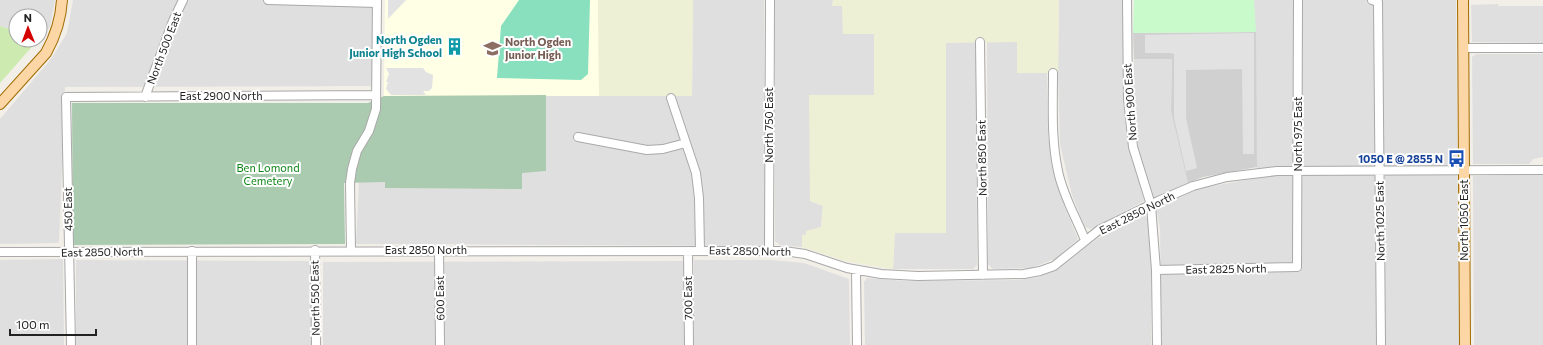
<svg xmlns="http://www.w3.org/2000/svg" width="1543" height="345" viewBox="0 0 1543 345" font-family="Commissioner,sans-serif">
<style>
.residential{fill:#e0dfdf}
.education{fill:#ffffe5}
.religious{fill:#d0d0d0}
.farmland{fill:#eef0d5}
.grass{fill:#cdebb0}
.cemetery{fill:#aacbaf}
.park{fill:#c8facc}
.pitch{fill:#88e0be}
.parking{fill:#e2e2e2}
.lines{fill:none;stroke-linecap:round;stroke-linejoin:round}
.minor-casing{stroke:#a9a9a9;stroke-width:10}
.major-casing{stroke:#a06b00;stroke-width:12}
.minor{stroke:#fff;stroke-width:8}
.major{stroke:#fcd6a4;stroke-width:10}
.labels{text-anchor:middle;stroke-width:4;stroke-linejoin:round;paint-order:stroke}
.culture-label{font-size:11px;font-weight:bold;fill:#0d838f;stroke:#fff;text-anchor:end}
.education-label{font-size:11px;font-weight:bold;fill:#785e54;stroke:#fff;text-anchor:start}
.street-label{font-size:11px;fill:#222;stroke:#fff}
.transit-label{font-size:11px;font-weight:bold;fill:#164399;stroke:#fff;text-anchor:end}
.park-label{font-size:11px;fill:#0c8416;stroke:#fff}
</style>
<rect width="100%" height="100%" fill="#f2efe9"/>
<path class="residential" d="M0,0H55L50,27L40,37V16H16V31L0,26Z
M73,0H374L375,86L65,87L59,242L57,243L0,244V119L51,59L67,33Z
M693,0H764L765,244L761,246L356,244L359,182H385V188L522,189V172L546,171V95L692,96Z
M775,0H833L832,6H842L874,33V95H810V201L823,205L821,227L802,236V247L780,245L775,241Z
M1059,0H1123V99L1126,129L1144,201L1091,229L1085,227L1072,195L1060,144L1058,73Z
M1254,0H1456L1459,345H1162L1160,229L1156,208L1138,148L1133,101L1134,59H1172L1171,111L1190,190L1257,178Z
M1498,4V6H1543V43L1472,42L1471,5Z
M976,41L977,265L973,269H893L894,233H946V43Z
M987,42H1017V73H1047L1048,135L1052,165L1064,205L1078,239L1057,258L1031,268L993,269L988,264Z
M1476,54H1543V157L1533,159L1529,164H1473L1472,57Z
M1543,174V345H1474L1473,176Z
M1143,215L1148,218L1151,249V345H865L864,282L867,278L905,281L1020,280L1039,277L1059,269L1087,246L1106,233Z
M63,259L64,345H0V260Z
M76,260L314,261V345H76Z
M694,260H771L804,263L849,279L850,345H694Z
M685,261V345H323V262Z"/>
<path class="education" d="M385,0H598L599,96H384Z"/>
<path class="religious" d="M1256,32L1257,167L1203,177L1188,183L1171,111L1172,59H1134L1133,33Z"/>
<path class="farmland" d="M598,0H693L692,96H599Z
M833,0H1059L1058,73H1017V42L946,43V233H895L893,269L845,261L802,247V235H806V231L821,227L823,206L810,201L809,95H874V34H843L842,6H832Z"/>
<path class="grass" d="M0,26L16,31V40H38L0,83Z"/>
<path class="cemetery" d="M546,95V171L522,173V189L385,188V182L344,183L345,244L73,245L72,103H368L384,96Z"/>
<path class="park" d="M1134,0H1254L1256,32L1133,33Z"/>
<path class="pitch" d="M519,0H590L588,74L581,80L497,78L501,26Z"/>
<path class="parking" d="M388,0H406L388,19Z
M1254,33V154H1243L1242,69L1186,70V118L1197,168L1186,171L1174,118V54L1171,53H1145V35Z
M386,68H423L426,72L433,75L432,88L429,91H423L426,95H391L386,89L388,82H386L389,74Z"/>
<g class="lines">
<defs>
<path id="minor" d="M268,0L377,3
M1127,0L1128,99L1133,147L1151,205L1156,270L1157,345
M1372,0L1378,2L1381,345
M980,42L983,275
M1463,48H1543
M1053,73C1053,106 1051,139 1058,171C1063,196 1076,217 1085,240
M145,97L173,21L183,0
M671,98L696,173L699,198L700,251
M578,137L647,150L663,149L686,143
M315,250L316,345
M351,250L350,183L352,169L357,151L369,131L376,109L377,0
M439,250L440,345
M192,251V345
M688,251L689,345
M769,251L770,0
M0,252L784,251L805,254L847,268L881,274L918,276L1024,274L1040,271L1054,266L1099,230L1158,201L1193,186L1227,177L1277,171L1543,170
M856,270L857,345
M1156,270L1297,267L1298,0
M71,345L66,97L376,95"/>
<path id="major" d="M1463,0L1465,345
M0,104L46,53C55,37 61,18 62,0"/>
</defs>
<use href="#minor" class="minor-casing"/>
<use href="#major" class="major-casing"/>
<use href="#minor" class="minor"/>
<use href="#major" class="major"/>
</g>
<defs>
<symbol id="building-bare" viewBox="-9 -9 18 18"><path d="M-4-6H4V6H1V3H-1V6H-4ZM-2.5-4.3h1.7v1.8h-1.7ZM.8-4.3h1.7v1.8H.8ZM-2.5-1h1.7V.8h-1.7ZM.8-1h1.7V.8H.8Z" fill="#0f9aa8" stroke="#fff" stroke-width="2.5" paint-order="stroke"/></symbol>
<symbol id="school-bare" viewBox="-9 -9 18 18"><path d="M0-5L7-2L0 1L-7-2ZM-4 1L0 2.5L4 1V4Q0 6-4 4Z" fill="#8d6e63" stroke="#fff" stroke-width="2.5" paint-order="stroke"/></symbol>
<symbol id="bus-bare" viewBox="-9 -9 18 18"><path d="M-5-6H5V4H4V6H2V4H-2V6H-4V4H-5ZM-3.5-4V0h7V-4ZM-3.5 1.2v1.5H-2V1.2ZM2 1.2v1.5H3.5V1.2Z" fill="#1a4fb4" stroke="#fff" stroke-width="2.5" paint-order="stroke"/></symbol>
</defs>
<g fill-rule="evenodd">
<use href="#building-bare" x="442" y="34" width="25" height="25"/>
<use href="#school-bare" x="480" y="36" width="25" height="25"/>
<use href="#bus-bare" x="1444" y="146" width="25" height="25"/>
</g>
<g class="labels">
<g class="culture-label">
<text x="442" y="44">North Ogden<tspan x="442" dy="13">Junior High School</tspan></text>
</g>
<g class="education-label">
<text x="505" y="46">North Ogden<tspan x="505" dy="13">Junior High</tspan></text>
</g>
<g class="street-label">
<text transform="translate(164 48) rotate(-69)" y="4">North 500 East</text>
<text x="221" y="100">East 2900 North</text>
<text transform="translate(1130 102) rotate(-94)" y="4">North 900 East</text>
<text transform="translate(769 125) rotate(-90)" y="4">North 750 East</text>
<text transform="translate(1298 134) rotate(-90)" y="4">North 975 East</text>
<text transform="translate(982 158) rotate(-91)" y="4">North 850 East</text>
<text transform="translate(68 209) rotate(-91)" y="4">450 East</text>
<text transform="translate(1137 213) rotate(-26)" y="4">East 2850 North</text>
<text transform="translate(1464 220) rotate(-90)" y="4">North 1050 East</text>
<text transform="translate(1380 221) rotate(-91)" y="4">North 1025 East</text>
<text x="426" y="254">East 2850 North</text>
<text transform="translate(750 251) rotate(1)" y="4">East 2850 North</text>
<text transform="translate(102 252) rotate(-1)" y="4">East 2850 North</text>
<text transform="translate(1226 269) rotate(-1)" y="4">East 2825 North</text>
<text transform="translate(315 298) rotate(-91)" y="4">North 550 East</text>
<text transform="translate(440 298) rotate(-91)" y="4">600 East</text>
<text transform="translate(688 298) rotate(-91)" y="4">700 East</text>
</g>
<g class="transit-label">
<text x="1443" y="163">1050 E @ 2855 N</text>
</g>
<g class="park-label">
<text x="268" y="172">Ben Lomond<tspan x="268" dy="13">Cemetery</tspan></text>
</g>
</g>
<g transform="translate(28 28) rotate(359)"><circle r="19" fill="#ffffff" stroke="#a7a7a7"/>
<path d="M0-3L7 15L0 10L-7 15Z" fill="#d40000"/>
<text y="-6" font-size="11" font-weight="bold" text-anchor="middle" fill="#222222">N</text>
</g>
<path d="M10 329v6h86v-6" fill="none" stroke="#222222" stroke-width="2"/>
<text x="16" y="329" font-size="12" fill="#222222" stroke="#ffffff" stroke-width="3" paint-order="stroke">100 m</text>
</svg>
